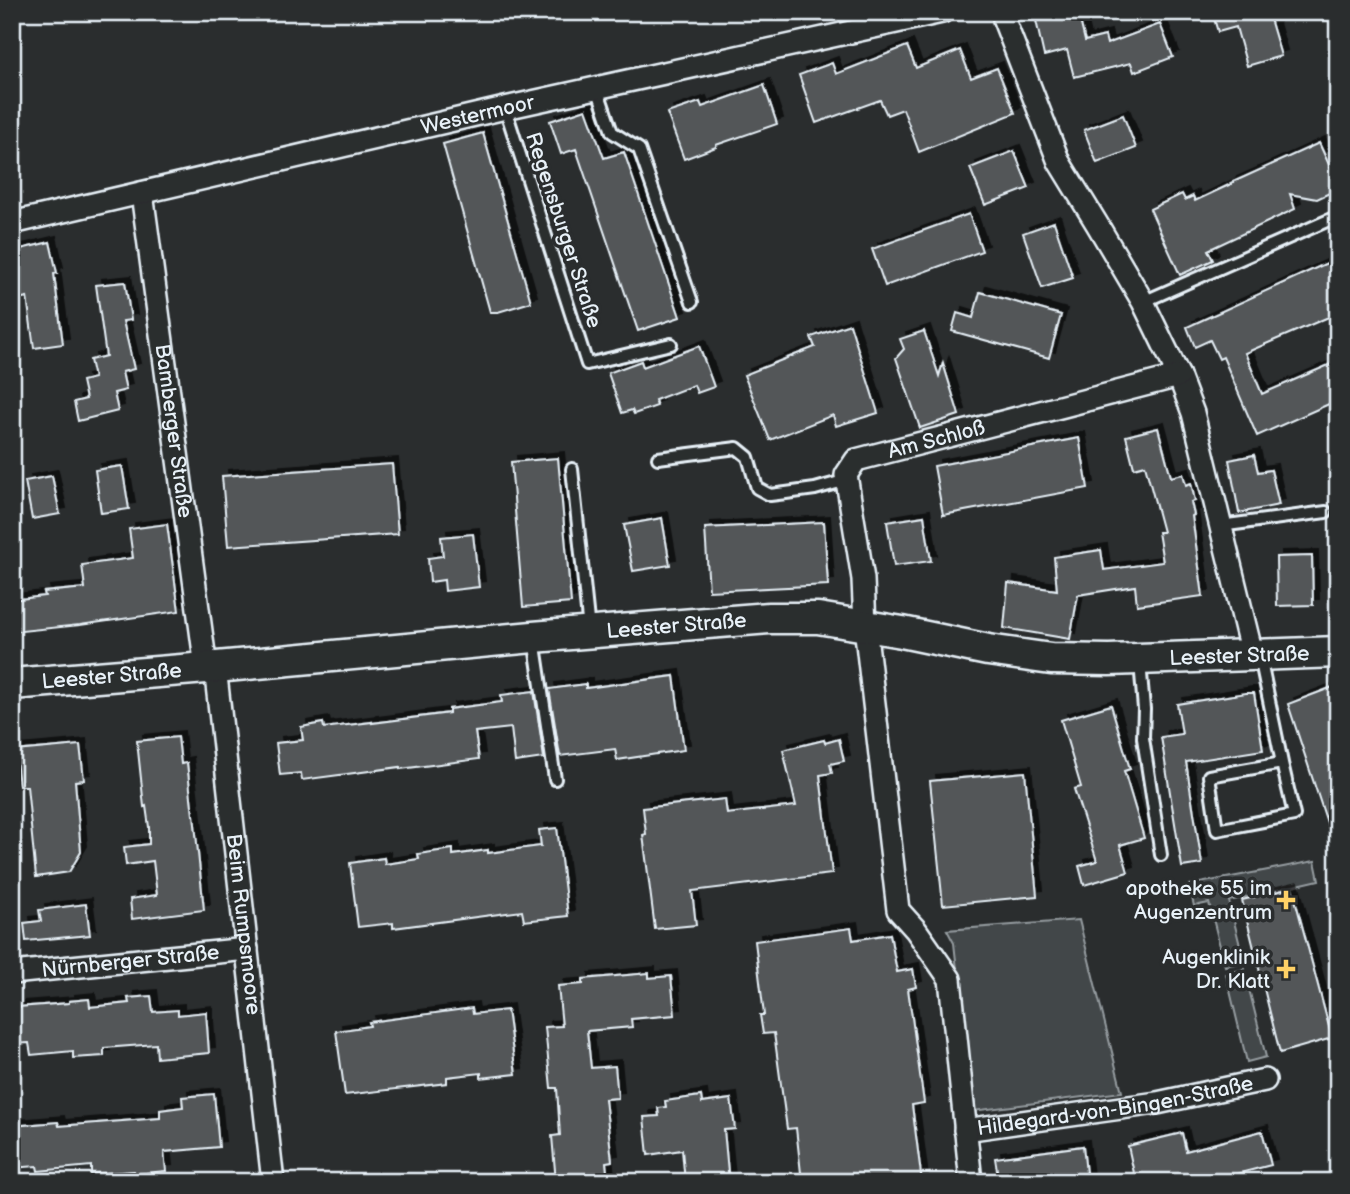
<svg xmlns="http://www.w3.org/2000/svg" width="1350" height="1194" viewBox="0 0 1350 1194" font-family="'Balsamiq Sans',sans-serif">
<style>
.green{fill:#424648;stroke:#959ca0;stroke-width:2}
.building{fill:#535759;stroke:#e8f1f8;stroke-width:2;filter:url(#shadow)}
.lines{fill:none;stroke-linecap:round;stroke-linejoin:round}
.lane-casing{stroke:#e8f1f8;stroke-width:16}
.street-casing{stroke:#e8f1f8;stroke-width:26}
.secondary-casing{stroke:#e8f1f8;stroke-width:35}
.lane{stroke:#2a2d2e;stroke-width:10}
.street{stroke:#2a2d2e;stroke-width:21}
.secondary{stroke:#2a2d2e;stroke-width:30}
.poi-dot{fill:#ffd166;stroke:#2a2d2e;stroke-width:2.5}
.labels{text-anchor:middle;stroke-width:7;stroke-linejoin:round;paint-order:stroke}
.street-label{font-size:21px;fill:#e8f1f8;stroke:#2a2d2e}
.poi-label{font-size:21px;fill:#e8f1f8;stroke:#2a2d2e;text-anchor:end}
</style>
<defs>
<filter id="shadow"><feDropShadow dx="6" dy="-6" stdDeviation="0" flood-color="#0009"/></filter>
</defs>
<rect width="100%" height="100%" fill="#2a2d2e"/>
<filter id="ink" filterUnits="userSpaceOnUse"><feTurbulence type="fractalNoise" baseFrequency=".0143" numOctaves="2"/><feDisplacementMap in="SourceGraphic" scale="14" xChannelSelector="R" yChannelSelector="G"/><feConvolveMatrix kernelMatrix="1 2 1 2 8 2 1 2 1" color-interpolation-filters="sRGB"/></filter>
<g filter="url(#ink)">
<path class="green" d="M1315,861L1319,880L1229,901L1244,962L1225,966L1209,903L1194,906L1189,885Z
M1079,920L1122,1092L973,1111L954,943L947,930Z
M1244,969L1266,1057L1247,1062L1226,974Z"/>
<path class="building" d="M1052,12H1078L1085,41L1105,36L1107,44L1160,24L1173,57L1134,72L1131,63L1074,77L1067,50L1044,56L1035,16Z
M1212,12H1268L1281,56L1247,66L1236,27L1218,32Z
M907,46L916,68L960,50L971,78L997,68L1015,113L919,152L903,109L887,115L880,100L816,123L799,75L832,63L836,74Z
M764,85L777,124L716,145V147L684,159L667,113L700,102L702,107Z
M586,109L604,158L624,152L680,317L638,331L576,149L561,154L550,121Z
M1123,115L1136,148L1097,163L1084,130Z
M483,133L531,302L498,312H490L443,144Z
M1319,143L1338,184V189L1317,199L1290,194L1295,209L1208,250L1213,260L1180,275L1150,209L1182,194L1185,200L1193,196L1195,201L1231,184V183Z
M1014,151L1029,188L985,205L970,168Z
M969,214L982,251L885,286L872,249Z
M1054,222L1073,278L1042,288L1023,233Z
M50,242L57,273L54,274L63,344L34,348L27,297L18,299L12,274V251Z
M1338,258V313L1245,353L1262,394L1338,361V400L1257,436L1223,357L1219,359L1210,340L1195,347L1187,327Z
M125,282L131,320L123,321L134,369L122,372L126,390L114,393L118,411L78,421L74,402L86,399L82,381L94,378L90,360L106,356L96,285Z
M980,292L1061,315L1049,358L952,331L957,313L973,318Z
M850,324L878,413L836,426L833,415L770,440L744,375L815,347L811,337Z
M924,331L939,376L943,363L959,415L920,428L896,358L904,349L900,339Z
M699,346L714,387L697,393L694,385L655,400L657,406L634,414L632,410L622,413L608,373L641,361L643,367Z
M1158,428L1171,477L1183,474L1186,485L1191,483L1195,501L1191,502L1194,515L1192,516L1203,596L1137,605L1135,586L1078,595L1070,639L1004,628L1008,583L1057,590L1054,557L1101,550L1104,570L1163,562L1158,532H1163L1145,465L1134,468L1126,436Z
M1079,438L1088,488L943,515L934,466Z
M1254,455L1258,472L1271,470L1279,505L1239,513L1229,460Z
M558,458L571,603L523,607L511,462Z
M392,464L398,534L228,546L222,476Z
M122,466L129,509L101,513L95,470Z
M52,476L60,514L32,519L25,481Z
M924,516L931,561L894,566L887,522Z
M662,518L670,565L633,571L624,525Z
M824,522L828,585L709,591L705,528Z
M167,524L179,611L80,625L12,632V600L45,596L44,592L85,588L82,565L133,558L129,529Z
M473,534L479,587L445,591L444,580L430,582L428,558L443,556L441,537Z
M1312,556L1313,605L1277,606L1276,557Z
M674,676L684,750L617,760L615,749L560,756L549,689L586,684V688Z
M1338,685V846L1335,847L1288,704Z
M534,691L544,758L515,762L511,728L475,732L479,759L400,769V767L302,780L301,773L280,775L276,743L303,740L301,727L323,723L324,728L372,722V723L449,713V709L502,702L501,695Z
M1246,693H1254L1263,750L1186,762L1202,864L1182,867L1161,737L1182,734L1177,704Z
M1111,705L1130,769L1124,771L1144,838L1120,845L1128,872L1084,885L1079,866L1097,861L1074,789L1081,787L1061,720Z
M178,737L181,764L187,763L193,815H194L204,910L132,919L130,899L157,895L153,861L126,865L124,847L149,844V827L146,806L144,807L137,741Z
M839,739L844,761L830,764L832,773L820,775L832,874L692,891L696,925L655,929L643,835L646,834L643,808L725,799L727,814L796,806L783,750L824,740L825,743Z
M80,745L84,780L75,781L81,852L69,872L36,877L27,786H19L15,751Z
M1025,772L1037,896L943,905L930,781Z
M557,828L568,916L524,921L522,911L393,928V923L358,927L350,863L384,858L385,864L419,859L418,854L453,849V855L488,850V853L541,846L539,830Z
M1292,888L1332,1038L1280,1053L1242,900Z
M86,904L90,935L26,941L24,923L41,921L39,910Z
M851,928L853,940L890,934L897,972L913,969L916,987L908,989L924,1103L912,1105L922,1182H802L796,1128L787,1129L774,1033L763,1034L760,1015H764L755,941Z
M649,973V978L671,976L675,1015L631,1019L632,1027L587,1031L591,1068L615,1066L618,1098L605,1099L612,1161L606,1162L608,1182H556L552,1136L560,1135L557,1088H551L545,1027L562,1026L558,986L583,984V979Z
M151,996L153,1012L178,1010V1015L206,1012L209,1053L157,1058L156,1044L104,1048V1056L73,1058V1051L31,1055L29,1043L12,1044V1014H18V1007L69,1003V1001L89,999L90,1007L129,1003L128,998Z
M472,1008L473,1014L507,1010L516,1074L481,1078V1073L447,1077V1083L345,1095L336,1031L370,1026L369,1022Z
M214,1094L219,1147L164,1152L166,1171L135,1174L134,1171L91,1174V1166L38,1171L37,1166L12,1168V1126L58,1122L59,1126L160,1118V1110L183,1107L182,1097Z
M701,1096L702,1103L731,1099L735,1129L724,1130L729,1182H685L682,1150L648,1155L644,1117L659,1116L658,1108L666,1107L665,1101Z
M1262,1131L1271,1165L1206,1182H1136L1128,1146L1182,1133L1186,1151Z
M1083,1146L1087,1182H999L995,1158Z"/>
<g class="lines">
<defs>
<path id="lane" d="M597,88L612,132L639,149L692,302
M505,108L587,364L671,344
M1143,302L1338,216
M658,458L737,448L748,457L757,488L770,495L786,493L815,489L847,480
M572,469L589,630
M1220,526L1326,512
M534,639L555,779
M1260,657L1282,763L1209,776L1217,830L1294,815L1282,763
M1140,662L1144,709L1143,738L1161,855"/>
<g id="street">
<path d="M1004,12V20L1059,162L1097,224L1143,302L1179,376L1193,413L1252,654"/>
<path id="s1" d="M142,193L206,668"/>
<path id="s2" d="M12,223L505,108L942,12"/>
<path id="s3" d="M215,667L273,1182"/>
<path id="s4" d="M12,973L247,949"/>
<path id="s5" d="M965,1130L1157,1103L1265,1080"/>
<path id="s6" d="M971,1182L950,979L916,930L898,910L865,626L863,579L846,475L856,460L1179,376"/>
</g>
<g id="secondary">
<path id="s7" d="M12,684L206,668L533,637L769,618H818L902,632L988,650L1051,659L1109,660L1338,652"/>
</g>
</defs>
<use href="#lane" class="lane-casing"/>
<use href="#street" class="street-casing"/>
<use href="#secondary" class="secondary-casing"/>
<use href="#lane" class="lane"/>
<use href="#street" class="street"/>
<use href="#secondary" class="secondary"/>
</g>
</g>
<g class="poi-dot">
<path d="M1282.5 889.5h7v7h7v7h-7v7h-7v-7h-7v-7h7z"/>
<path d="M1282.5 958.5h7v7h7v7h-7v7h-7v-7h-7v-7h7z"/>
</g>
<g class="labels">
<g class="street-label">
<text dy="7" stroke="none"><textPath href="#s2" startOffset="478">Westermoor</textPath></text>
<text transform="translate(564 230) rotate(72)" y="7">Regensburger Straße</text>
<text dy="7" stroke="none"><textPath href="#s1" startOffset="240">Bamberger Straße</textPath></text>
<text dy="7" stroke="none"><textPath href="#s6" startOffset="830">Am Schloß</textPath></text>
<text dy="7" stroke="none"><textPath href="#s7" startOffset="667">Leester Straße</textPath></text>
<text dy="7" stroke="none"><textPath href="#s7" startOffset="1234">Leester Straße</textPath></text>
<text dy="7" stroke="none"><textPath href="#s7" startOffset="100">Leester Straße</textPath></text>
<text dy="7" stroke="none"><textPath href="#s3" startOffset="259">Beim Rumpsmoore</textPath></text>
<text dy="7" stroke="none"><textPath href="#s4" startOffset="119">Nürnberger Straße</textPath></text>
<text dy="7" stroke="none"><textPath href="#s5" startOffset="152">Hildegard-von-Bingen-Straße</textPath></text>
</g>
<g class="poi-label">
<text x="1272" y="895">apotheke 55 im<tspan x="1272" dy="24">Augenzentrum</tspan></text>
<text x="1270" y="964">Augenklinik<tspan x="1270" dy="24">Dr. Klatt</tspan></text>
</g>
</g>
<rect width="1350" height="1194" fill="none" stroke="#2a2d2e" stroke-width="42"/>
<rect x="21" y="21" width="1308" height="1152" fill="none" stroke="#e8f1f8" stroke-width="2.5" filter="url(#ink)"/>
</svg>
